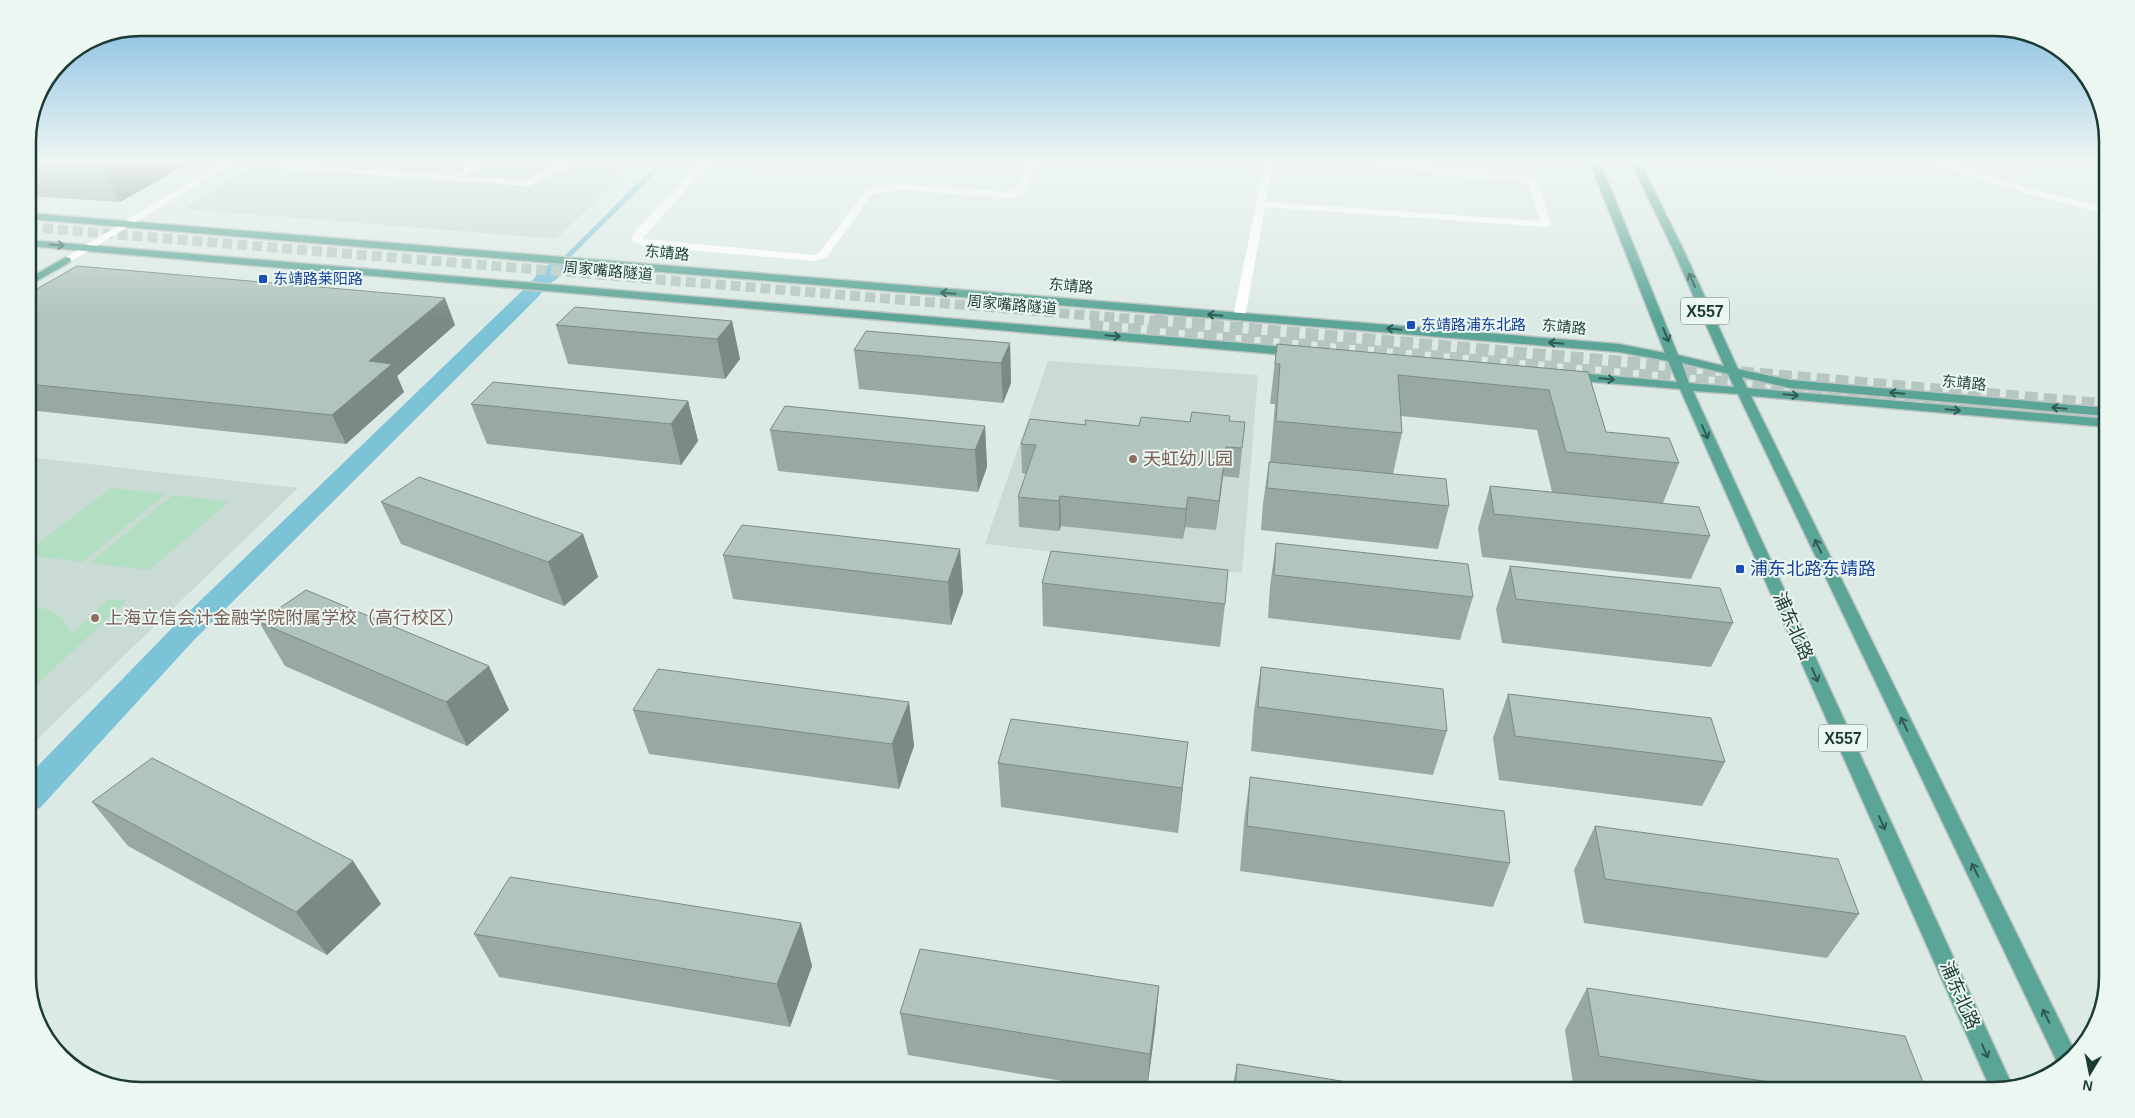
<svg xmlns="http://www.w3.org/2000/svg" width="2135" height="1118" viewBox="0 0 2135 1118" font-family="Helvetica,'Noto Sans SC',sans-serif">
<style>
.built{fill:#cadad4}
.green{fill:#b2dfc1}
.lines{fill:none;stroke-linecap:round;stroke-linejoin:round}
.stream{stroke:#7cc3d7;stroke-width:5}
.canal{fill:#7cc3d7;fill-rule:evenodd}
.major-tunnel-far1{stroke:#b6c7c2;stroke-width:10;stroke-dasharray:10 5;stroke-linecap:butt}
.major-tunnel{stroke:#b6c7c2;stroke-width:13;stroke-dasharray:13 6;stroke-linecap:butt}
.major-casing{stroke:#bbc4c2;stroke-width:3}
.minor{fill:#fff;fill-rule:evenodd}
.major{fill:#5ba597;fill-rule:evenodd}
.wall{fill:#98a9a3}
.shaded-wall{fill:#7c8a85}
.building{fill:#b1c5be;stroke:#7c8a85}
.oneway{stroke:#2f5b52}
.transit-dot{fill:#1a4fb4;stroke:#ecf7f2;stroke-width:2}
.education-dot{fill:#8d6e63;stroke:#ecf7f2;stroke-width:2}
.labels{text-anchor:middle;stroke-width:4;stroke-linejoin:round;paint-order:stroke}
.far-street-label{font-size:15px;fill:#1c3b35;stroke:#ecf7f2}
.far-transit-label{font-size:15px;fill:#164399;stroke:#ecf7f2;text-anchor:start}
.shield{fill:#ecf7f2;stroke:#5a736e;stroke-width:1}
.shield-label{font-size:16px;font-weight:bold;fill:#1c3b35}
.education-label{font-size:18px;fill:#785e54;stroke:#ecf7f2;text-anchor:start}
.transit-label{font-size:18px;fill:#164399;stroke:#ecf7f2;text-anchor:start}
.street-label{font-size:18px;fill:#1c3b35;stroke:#ecf7f2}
.rim{fill:none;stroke:#1c3b35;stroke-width:2.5}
</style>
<rect width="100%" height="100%" fill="#dceae5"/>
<path class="built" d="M263,160H639L556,239L185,209Z
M1048,361L1258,375L1242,573L985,544Z
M28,457L298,488L28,748Z"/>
<path class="green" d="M111,488L166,494L82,562L28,555V551Z
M173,495L229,502L149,570L89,563Z
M109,599L127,600L28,693V606C47,608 65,613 71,634Z"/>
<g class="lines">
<path class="stream" d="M568,256L665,160"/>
<path class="canal" d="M558,260L565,262L568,266C560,277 549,289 535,285L532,281C538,272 548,263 558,260Z
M532,286L539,288L542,292L539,296L194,640L40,808L28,811V776L174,626L525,288Z"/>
<path class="major-tunnel-far1" d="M28,227L1168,322"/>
<path class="major-tunnel" d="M1154,321L2107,405
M1090,326L2107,417"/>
<defs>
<path id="major" d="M1589,160H1599L1678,355L1724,366L1673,249L1630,160H1639L1683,249L1738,369L1790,380L2107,408V416L1790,388L1742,377L1747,388L2107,419V427L1751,396L2075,1052L2060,1068L1738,394L1693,391L2012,1085L1991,1090L1680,389L1569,380L1563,376L1569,372L1677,382L1668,361L1619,352L28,219V213L1619,344L1665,353ZM1682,363L1728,374L1734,387L1689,383Z
M28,240L1297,348L1303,352L1297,356L28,246Z
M66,257L70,258L71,260L70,262L28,286V279Z"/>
</defs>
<use href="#major" class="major-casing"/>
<path class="minor" d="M227,160H238L70,262L66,263L61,260Z
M285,160H293L291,164L455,175L476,160H486L466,176L528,180L564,160H575L562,170L530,186L285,169L280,166Z
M702,160H712L642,239L814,255L819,253L866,190L884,185L902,184L1009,192L1016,189L1032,160H1041L1023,193L1010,198L902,190L872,194L827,257L815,261L643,246L632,240L633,234Z
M1265,160H1274L1266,202L1540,221L1530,188L1528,184L1519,181L1452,176L1364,163L1359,160H1382L1452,170L1523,176L1534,180L1540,188L1551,224L1546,227L1265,207L1245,317L1239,320L1233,317Z
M1920,160H1934L2034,190L2107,208V214L2028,194Z"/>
<use href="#major" class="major"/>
</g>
<path class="wall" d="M28,160H194L120,202L28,196Z
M28,294L455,325L397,376L404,392L346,444L28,410Z
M732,321L740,359L725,379L568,364L556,325Z
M1010,343L1011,383L1003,403L859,389L854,350Z
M1277,344L1588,372L1606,432L1679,463L1663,503L1710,536L1691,579L1482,557L1478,528L1490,486L1552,492L1537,430L1401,416L1402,433L1393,474L1449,506L1438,549L1261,530L1263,503L1269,462H1270L1275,404H1270Z
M688,401L698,441L681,465L487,444L471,404Z
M1229,421L1245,422L1239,478L1223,476L1216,530L1185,527L1183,539L1061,526L1059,531L1019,527L1018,497L1026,474L1022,473L1021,444L1085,425L1139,426L1190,422Z
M985,426L987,467L978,492L778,471L770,430Z
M381,502L583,534L598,577L564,606L401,544Z
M1276,543L1473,597L1460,640L1268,618L1270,586Z
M960,549L963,592L951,625L733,599L723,555Z
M1510,566L1733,623L1711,667L1502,643L1496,609Z
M1042,583L1225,604L1220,647L1043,626Z
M259,622L509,710L467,746L285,666Z
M1261,667L1447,731L1433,775L1251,751L1254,711Z
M1508,694L1725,762L1702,806L1499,780L1493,738Z
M909,702L914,746L899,789L649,754L633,710Z
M998,763L1183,786L1178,833L1001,807Z
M1250,777L1510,863L1493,907L1240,871L1244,822Z
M92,802L353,861L381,904L327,955L128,846Z
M1595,826L1859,914L1827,958L1584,923L1574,870Z
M801,923L812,966L790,1027L499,977L474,934Z
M1159,986L1155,1029L1147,1090H1116L908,1055L900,1013Z
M1587,988L1926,1090H1574L1565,1030Z
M1237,1064L1396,1090H1232Z"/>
<path class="shaded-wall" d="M117,160H194L120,202L102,168Z
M445,298L455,325L397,376L404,392L346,444L332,415L369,361Z
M732,321L740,359L725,379L717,339Z
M1010,343L1011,383L1003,403L1001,363Z
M688,401L698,441L681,465L671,424Z
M985,426L987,467L978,492L975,450Z
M1226,447L1223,476L1216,530L1219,501Z
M1060,496L1061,526L1059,531V501Z
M1188,497L1185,527L1183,539L1186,509Z
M583,534L598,577L564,606L548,562Z
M960,549L963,592L951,625L948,582Z
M489,666L509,710L467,746L446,702Z
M909,702L914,746L899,789L892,744Z
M1188,742L1183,786L1178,833L1182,788Z
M353,861L381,904L327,955L296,912Z
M801,923L812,966L790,1027L777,984Z
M1159,986L1155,1029L1147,1090L1150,1054Z"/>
<path class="building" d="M28,160H117L102,168L28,164Z
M77,266L445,298L369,361L392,364L332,415L28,384V294Z
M575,307L732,321L717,339L556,325Z
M866,331L1010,343L1001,363L854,350Z
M1277,344L1588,372L1606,432L1669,438L1679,463L1566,452L1549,390L1398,375L1402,433L1276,421L1280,364H1275Z
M493,382L688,401L671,424L471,404Z
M785,406L985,426L975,450L770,430Z
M1192,412L1230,416L1229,421L1245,422L1242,448L1226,447L1219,501L1188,497L1186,509L1060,496L1059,501L1018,497L1036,445L1021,444L1030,419L1086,425L1085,420L1139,426L1141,417L1190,422Z
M1269,462L1446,479L1449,506L1267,488Z
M419,477L583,534L548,562L381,502Z
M1490,486L1699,507L1710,536L1494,514Z
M742,525L960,549L948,582L723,555Z
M1276,543L1468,564L1473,597L1274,575Z
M1051,551L1228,570L1225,604L1042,583Z
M1510,566L1720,588L1733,623L1516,599Z
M306,590L489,666L446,702L259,622Z
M1261,667L1443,689L1447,731L1258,707Z
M658,669L909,702L892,744L633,710Z
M1508,694L1711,718L1725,762L1515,736Z
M1011,719L1188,742L1182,788L998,763Z
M152,758L353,861L296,912L92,802Z
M1250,777L1504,811L1510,863L1247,826Z
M1595,826L1838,859L1859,914L1605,879Z
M510,877L801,923L777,984L474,934Z
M920,949L1159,986L1150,1054L900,1013Z
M1587,988L1905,1036L1926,1090H1822L1599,1056Z
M53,1046L110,1083L90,1079Z
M1237,1064L1396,1090H1235Z"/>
<defs><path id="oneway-shaft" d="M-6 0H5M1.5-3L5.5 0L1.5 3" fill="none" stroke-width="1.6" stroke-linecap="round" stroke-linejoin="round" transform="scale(1.25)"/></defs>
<g class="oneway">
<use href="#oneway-shaft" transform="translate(57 245) rotate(4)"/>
<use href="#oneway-shaft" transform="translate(1692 280) rotate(-114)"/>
<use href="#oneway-shaft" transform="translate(948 293) rotate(-175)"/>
<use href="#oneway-shaft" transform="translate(1215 315) rotate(-175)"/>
<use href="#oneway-shaft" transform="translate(1394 329) rotate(-175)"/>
<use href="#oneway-shaft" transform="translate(1666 335) rotate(68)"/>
<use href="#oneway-shaft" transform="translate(1113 336) rotate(5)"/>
<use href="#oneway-shaft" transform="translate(1556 343) rotate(-175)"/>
<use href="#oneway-shaft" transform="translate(1607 379) rotate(5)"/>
<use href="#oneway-shaft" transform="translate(1897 393) rotate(-175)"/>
<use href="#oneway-shaft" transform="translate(1791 395) rotate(5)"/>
<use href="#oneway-shaft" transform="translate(2059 408) rotate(-175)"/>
<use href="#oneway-shaft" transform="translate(1953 410) rotate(5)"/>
<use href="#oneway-shaft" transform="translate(1705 432) rotate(66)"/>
<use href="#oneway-shaft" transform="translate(1818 546) rotate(-116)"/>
<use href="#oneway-shaft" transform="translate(1815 675) rotate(66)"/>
<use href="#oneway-shaft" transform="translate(1904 724) rotate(-116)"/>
<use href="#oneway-shaft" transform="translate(1882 823) rotate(66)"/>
<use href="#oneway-shaft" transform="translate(1975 870) rotate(-116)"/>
<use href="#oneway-shaft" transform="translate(2046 1016) rotate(-116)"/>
<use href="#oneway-shaft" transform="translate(1985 1051) rotate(66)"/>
</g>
<linearGradient id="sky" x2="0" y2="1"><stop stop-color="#7dbae1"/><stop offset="0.51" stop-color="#eff6f3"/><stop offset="1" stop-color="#eff6f3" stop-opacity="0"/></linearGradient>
<rect width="2135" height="316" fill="url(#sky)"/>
<g class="transit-dot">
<rect x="258" y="274" width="10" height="10" rx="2.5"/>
<rect x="1406" y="320" width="10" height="10" rx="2.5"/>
<rect x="1735" y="564" width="10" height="10" rx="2.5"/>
</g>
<g class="education-dot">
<circle cx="1133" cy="459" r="5"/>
<circle cx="95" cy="618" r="5"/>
</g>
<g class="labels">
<g class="far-street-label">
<text transform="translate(667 253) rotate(5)" y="5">东靖路</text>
<text transform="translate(608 271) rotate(5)" y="5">周家嘴路隧道</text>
<text transform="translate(1071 286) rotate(5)" y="5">东靖路</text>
<text transform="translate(1012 305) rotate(5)" y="5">周家嘴路隧道</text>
<text transform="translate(1564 327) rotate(5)" y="5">东靖路</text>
<text transform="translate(1964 383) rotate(5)" y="5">东靖路</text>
</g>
<g class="far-transit-label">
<text x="273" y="284">东靖路莱阳路</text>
<text x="1421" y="330">东靖路浦东北路</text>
</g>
<g class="shield">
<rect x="1681" y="297.5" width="48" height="27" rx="4"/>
<rect x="1819" y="724.5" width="48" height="27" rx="4"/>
</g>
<g class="shield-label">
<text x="1705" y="317">X557</text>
<text x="1843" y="744">X557</text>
</g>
<g class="education-label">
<text x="1143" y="465">天虹幼儿园</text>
<text x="105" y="624">上海立信会计金融学院附属学校（高行校区）</text>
</g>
<g class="transit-label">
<text x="1750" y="575">浦东北路东靖路</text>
</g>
<g class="street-label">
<text transform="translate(1793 626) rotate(66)" y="6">浦东北路</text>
<text transform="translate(1960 995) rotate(66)" y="6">浦东北路</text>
</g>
</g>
<path d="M0 0H2135V1118H0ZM141 36H1994A105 105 0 0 1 2099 141V977A105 105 0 0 1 1994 1082H141A105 105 0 0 1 36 977V141A105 105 0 0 1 141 36Z" fill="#ecf7f2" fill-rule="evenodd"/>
<path class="rim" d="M141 36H1994A105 105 0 0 1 2099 141V977A105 105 0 0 1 1994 1082H141A105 105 0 0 1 36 977V141A105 105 0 0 1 141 36Z"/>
<g transform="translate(2090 1073) rotate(190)" stroke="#ecf7f2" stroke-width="4" paint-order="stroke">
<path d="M0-4L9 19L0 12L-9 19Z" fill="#1c3b35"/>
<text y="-8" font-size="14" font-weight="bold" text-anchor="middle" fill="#1c3b35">N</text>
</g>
</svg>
